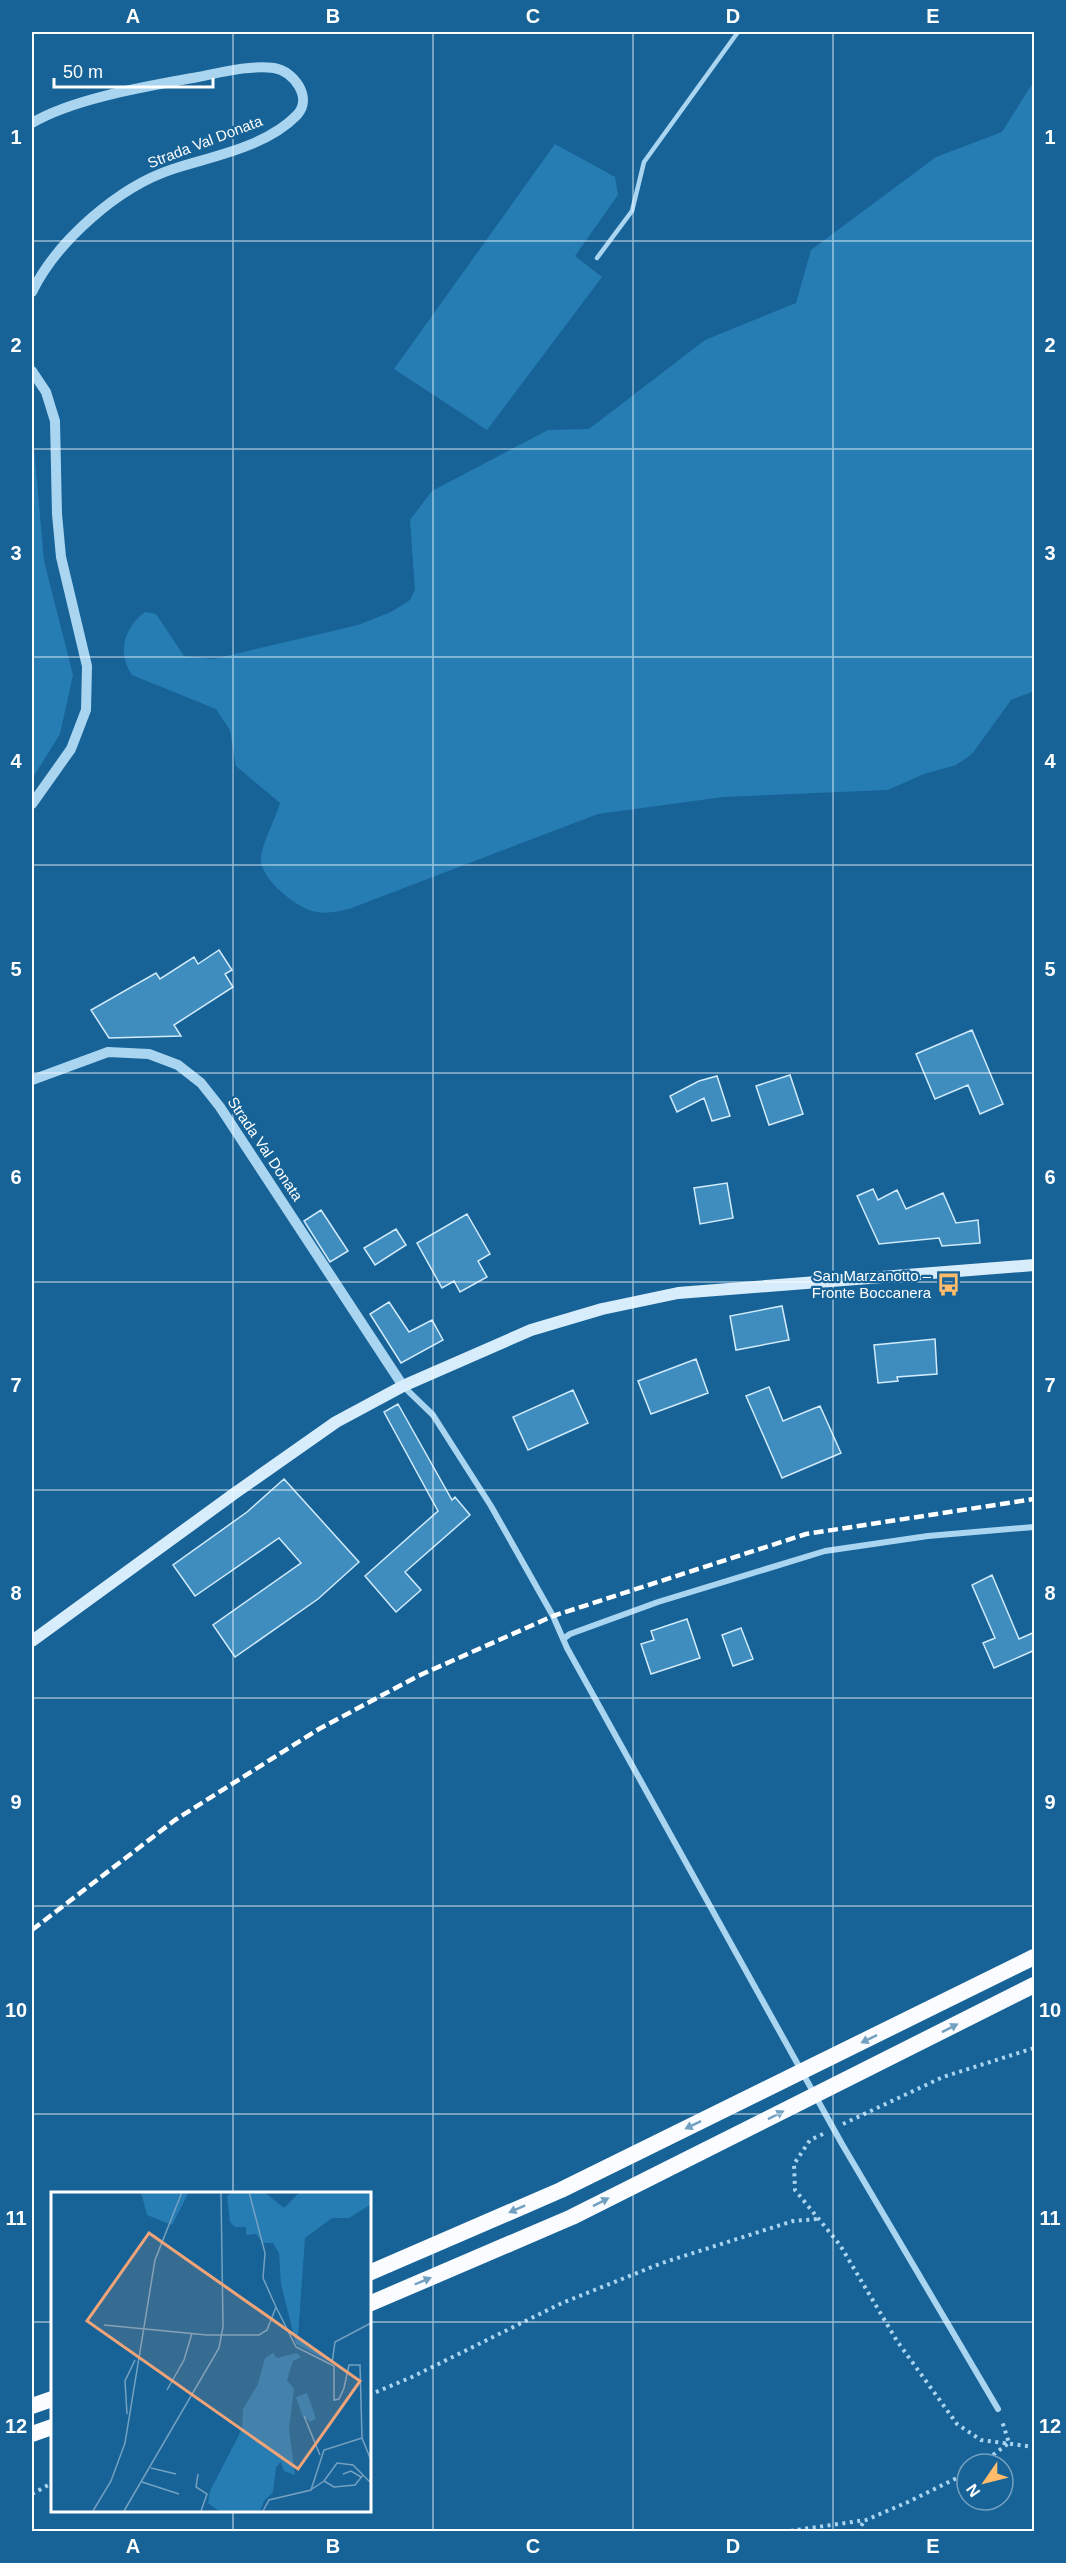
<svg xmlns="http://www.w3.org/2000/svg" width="1066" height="2563" viewBox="0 0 1066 2563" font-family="Helvetica,sans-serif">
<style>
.green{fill:#267db4}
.building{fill:#3f8dbf;stroke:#d1ebfc;stroke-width:1.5}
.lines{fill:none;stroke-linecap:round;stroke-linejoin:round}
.path{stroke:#aad5f1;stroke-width:4;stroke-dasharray:3 4.5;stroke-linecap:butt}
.service{stroke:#aad5f1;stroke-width:4.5}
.minor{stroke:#aad5f1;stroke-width:6}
.tertiary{stroke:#aad5f1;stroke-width:10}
.secondary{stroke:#d8edfc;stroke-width:12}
.trunk{stroke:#fafcff;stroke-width:16}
.rail{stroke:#fff;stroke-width:4.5;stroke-dasharray:10 4.5;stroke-linecap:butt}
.oneway{fill:#72a0c1}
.grid{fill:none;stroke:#fff;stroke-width:1.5;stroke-opacity:0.55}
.labels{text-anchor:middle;stroke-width:4.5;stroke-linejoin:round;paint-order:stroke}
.street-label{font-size:15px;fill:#fff;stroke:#176397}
.poi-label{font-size:15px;fill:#fff;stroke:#176397;text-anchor:end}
.inset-road{fill:none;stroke:#74a1c1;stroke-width:1.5}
.view{fill:#f2a479;fill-opacity:0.15;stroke:#f2a479;stroke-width:3}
.inset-edge{fill:none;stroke:#fff;stroke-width:3}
.neatline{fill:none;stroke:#fff;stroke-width:2}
.grid-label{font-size:20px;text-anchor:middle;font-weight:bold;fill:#fff}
</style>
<rect width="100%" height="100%" fill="#176397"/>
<path class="green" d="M1034,81V691L1011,700L972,754L956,765L924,774L888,790L723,797L598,814L349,909C339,911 327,914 317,912C297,909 258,878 261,856C264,839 275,820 280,803L236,766L230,730L216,709L132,675C117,653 124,627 145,612L156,614L184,656L214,659L358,625L391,612L410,600L415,590L410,520L432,491L548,430L589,429L705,340L796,303L811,250L936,157L1002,132Z
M555,144L615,177L618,195L575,256L602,277L487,430L394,369Z
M32,425L44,561L73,675L60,734L32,779Z"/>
<path class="building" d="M219,950L232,970L225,974L233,987L174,1025L181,1036L109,1038L91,1010L156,973L160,979L194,957L198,964Z
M972,1030L1003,1104L980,1114L968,1085L935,1099L916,1054Z
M790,1075L803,1114L769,1125L756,1086Z
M717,1076L730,1116L712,1121L704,1098L677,1112L670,1096L699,1081Z
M727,1183L733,1218L700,1224L694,1188Z
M873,1189L878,1200L897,1190L906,1209L943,1193L956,1223L978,1220L980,1243L942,1246L939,1238L879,1244L857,1196Z
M321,1210L348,1251L330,1262L304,1221Z
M467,1214L490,1254L478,1261L487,1277L460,1292L454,1281L442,1288L417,1243Z
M396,1229L406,1245L375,1265L364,1248Z
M389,1302L409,1332L432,1320L443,1340L401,1363L370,1314Z
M782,1306L789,1340L736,1350L730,1316Z
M935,1339L937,1374L897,1377L898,1381L878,1383L874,1345Z
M696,1359L708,1393L651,1414L638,1381Z
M769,1387L783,1421L820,1406L841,1453L782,1478L746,1396Z
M573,1390L588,1423L528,1450L513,1417Z
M398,1404L452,1500L455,1497L470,1515L405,1572L421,1590L396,1612L365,1576L438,1511L384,1412Z
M284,1479L359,1562L318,1599L235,1657L213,1625L301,1563L279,1538L195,1596L173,1565L247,1512Z
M992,1575L1019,1639L1035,1632V1650L994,1668L983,1643L995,1638L972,1585Z
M687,1619L700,1658L651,1674L641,1644L654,1640L651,1631Z
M741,1628L753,1659L733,1666L722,1635Z"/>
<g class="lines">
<path class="path" d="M843,2124L943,2077L1034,2048
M823,2134L810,2140L794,2164L795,2190L840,2245L897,2341L957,2424L981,2440L1034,2447
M369,2395L412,2377L562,2303L662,2263L793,2221L817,2219
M981,2464L1009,2443L1002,2421
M32,2494L52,2483
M783,2532L866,2520L908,2502L967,2473
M857,2532L865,2520"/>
<path class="service" d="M597,258L632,211L644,162L738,32"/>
<path class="minor" d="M403,1386L433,1415L491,1506L553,1616L567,1648L842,2144L998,2409
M563,1639L570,1634L658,1602L825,1551L928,1536L1034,1527"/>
<path class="tertiary" d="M32,123C74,98 149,86 198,77C223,72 249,65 274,68C294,71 313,98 297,115C266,147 213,156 173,169C118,187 57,241 32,292
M32,371L46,392L55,421L57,514L61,557L87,666L86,710L71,749L32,804
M32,1080L108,1052L149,1054L178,1065L201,1083L220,1107L403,1386"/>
<path class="secondary" d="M32,1641L235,1493L336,1422L403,1386L531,1330L602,1309L678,1293L1034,1265"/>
<path class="trunk" d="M369,2273L561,2190L1034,1957
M369,2304L572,2217L1034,1985
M32,2406L52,2399
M32,2434L52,2427"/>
<path class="rail" d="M32,1930L175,1820L319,1729L418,1676L553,1616L806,1534L1034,1499"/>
</g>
<defs><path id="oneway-solid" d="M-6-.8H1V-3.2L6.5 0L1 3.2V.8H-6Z" transform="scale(1.5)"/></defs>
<g class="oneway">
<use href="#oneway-solid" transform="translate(950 2028) rotate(-27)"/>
<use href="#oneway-solid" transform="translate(869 2039) rotate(154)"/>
<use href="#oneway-solid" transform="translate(776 2115) rotate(-27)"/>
<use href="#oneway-solid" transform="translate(693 2125) rotate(154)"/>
<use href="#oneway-solid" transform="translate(601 2202) rotate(-27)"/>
<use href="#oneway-solid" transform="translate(517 2209) rotate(156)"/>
<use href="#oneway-solid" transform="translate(423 2281) rotate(-23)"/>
</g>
<path class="grid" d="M233,32V2194M433,32V2532M633,32V2532M833,32V2532M32,241H1034M32,449H1034M32,657H1034M32,865H1034M32,1073H1034M32,1282H1034M32,1490H1034M32,1698H1034M32,1906H1034M32,2114H1034M32,2322H52M369,2322H1034M233,2510V2532"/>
<defs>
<symbol id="bus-bare" viewBox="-9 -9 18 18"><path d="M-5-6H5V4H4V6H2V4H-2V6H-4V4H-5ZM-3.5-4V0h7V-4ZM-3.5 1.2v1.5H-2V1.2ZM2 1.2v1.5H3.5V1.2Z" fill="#ffbc6a" stroke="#176397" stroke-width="2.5" paint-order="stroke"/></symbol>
</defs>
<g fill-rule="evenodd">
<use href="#bus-bare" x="932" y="1268" width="33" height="33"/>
</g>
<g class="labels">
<g class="street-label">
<text transform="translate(205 142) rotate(-21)" y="5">Strada Val Donata</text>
<text transform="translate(265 1149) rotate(56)" y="5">Strada Val Donata</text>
</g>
<g class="poi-label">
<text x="931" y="1281">San Marzanotto –<tspan x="931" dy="17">Fronte Boccanera</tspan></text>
</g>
</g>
<g transform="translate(51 2192)">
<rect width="320" height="320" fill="#176397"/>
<path d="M90,0H138L121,33L96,23ZM181,0H213L233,16L249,0H319V13L298,26H281L254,46L247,144L277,169L245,152L230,92L228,61L222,51H212L205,42L195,43V35H184L179,30L176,4ZM222,161L226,166L246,161L250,165L242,169L236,188L243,197L238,237L244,283L233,279L230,270L225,275L222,300L213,309L209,319H168L157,311L159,299L191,237L192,217L207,192L214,166ZM256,201L265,227L259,230L251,223L245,205Z" fill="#267db4"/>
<path class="inset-road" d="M198,0L214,61L212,86L225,115M53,133L156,143H208L216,138L225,115L245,155L283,174V208L288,207L293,196L298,173H309L311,246L320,268M281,171L284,150L320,131M116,198L133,168L141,141M76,222L74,189L84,168M253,224L269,263M100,276L125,282M147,282L145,295L156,302L150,319M292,282L300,279L310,285M273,289L283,295L304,293L312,283L320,291M91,290L128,302M261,297L273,289L286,271L302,273L312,283M42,319L60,289L74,251L104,68L131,0M73,319L168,156L172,135L170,0M212,319L218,308L260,298L273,258L311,246"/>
<path class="view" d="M98,41L309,189L247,277L36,129Z"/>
<rect width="320" height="320" class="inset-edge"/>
</g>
<rect width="1066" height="2563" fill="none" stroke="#176397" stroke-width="66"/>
<g transform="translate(985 2482) rotate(235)"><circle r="28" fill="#176397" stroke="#74a1c1" stroke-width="1.5"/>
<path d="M0-4.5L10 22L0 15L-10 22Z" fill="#ffbc6a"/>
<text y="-9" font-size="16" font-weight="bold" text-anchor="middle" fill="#ffffff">N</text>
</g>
<path d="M54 78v9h159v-9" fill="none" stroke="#ffffff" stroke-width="3"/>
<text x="63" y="78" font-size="18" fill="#ffffff" stroke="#176397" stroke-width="4.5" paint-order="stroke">50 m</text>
<rect x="33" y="33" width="1000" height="2497" class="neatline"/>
<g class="grid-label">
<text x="133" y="23">A</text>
<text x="333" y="23">B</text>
<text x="533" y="23">C</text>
<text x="733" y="23">D</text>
<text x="933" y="23">E</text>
<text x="16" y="144">1</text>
<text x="1050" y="144">1</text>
<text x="16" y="352">2</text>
<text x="1050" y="352">2</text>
<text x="16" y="560">3</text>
<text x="1050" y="560">3</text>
<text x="16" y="768">4</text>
<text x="1050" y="768">4</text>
<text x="16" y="976">5</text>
<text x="1050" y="976">5</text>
<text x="16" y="1184">6</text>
<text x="1050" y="1184">6</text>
<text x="16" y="1392">7</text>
<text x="1050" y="1392">7</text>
<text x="16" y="1600">8</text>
<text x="1050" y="1600">8</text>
<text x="16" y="1809">9</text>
<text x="1050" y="1809">9</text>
<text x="16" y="2017">10</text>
<text x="1050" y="2017">10</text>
<text x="16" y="2225">11</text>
<text x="1050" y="2225">11</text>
<text x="16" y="2433">12</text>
<text x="1050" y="2433">12</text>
<text x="133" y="2553">A</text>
<text x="333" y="2553">B</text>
<text x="533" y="2553">C</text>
<text x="733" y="2553">D</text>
<text x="933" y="2553">E</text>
</g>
</svg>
